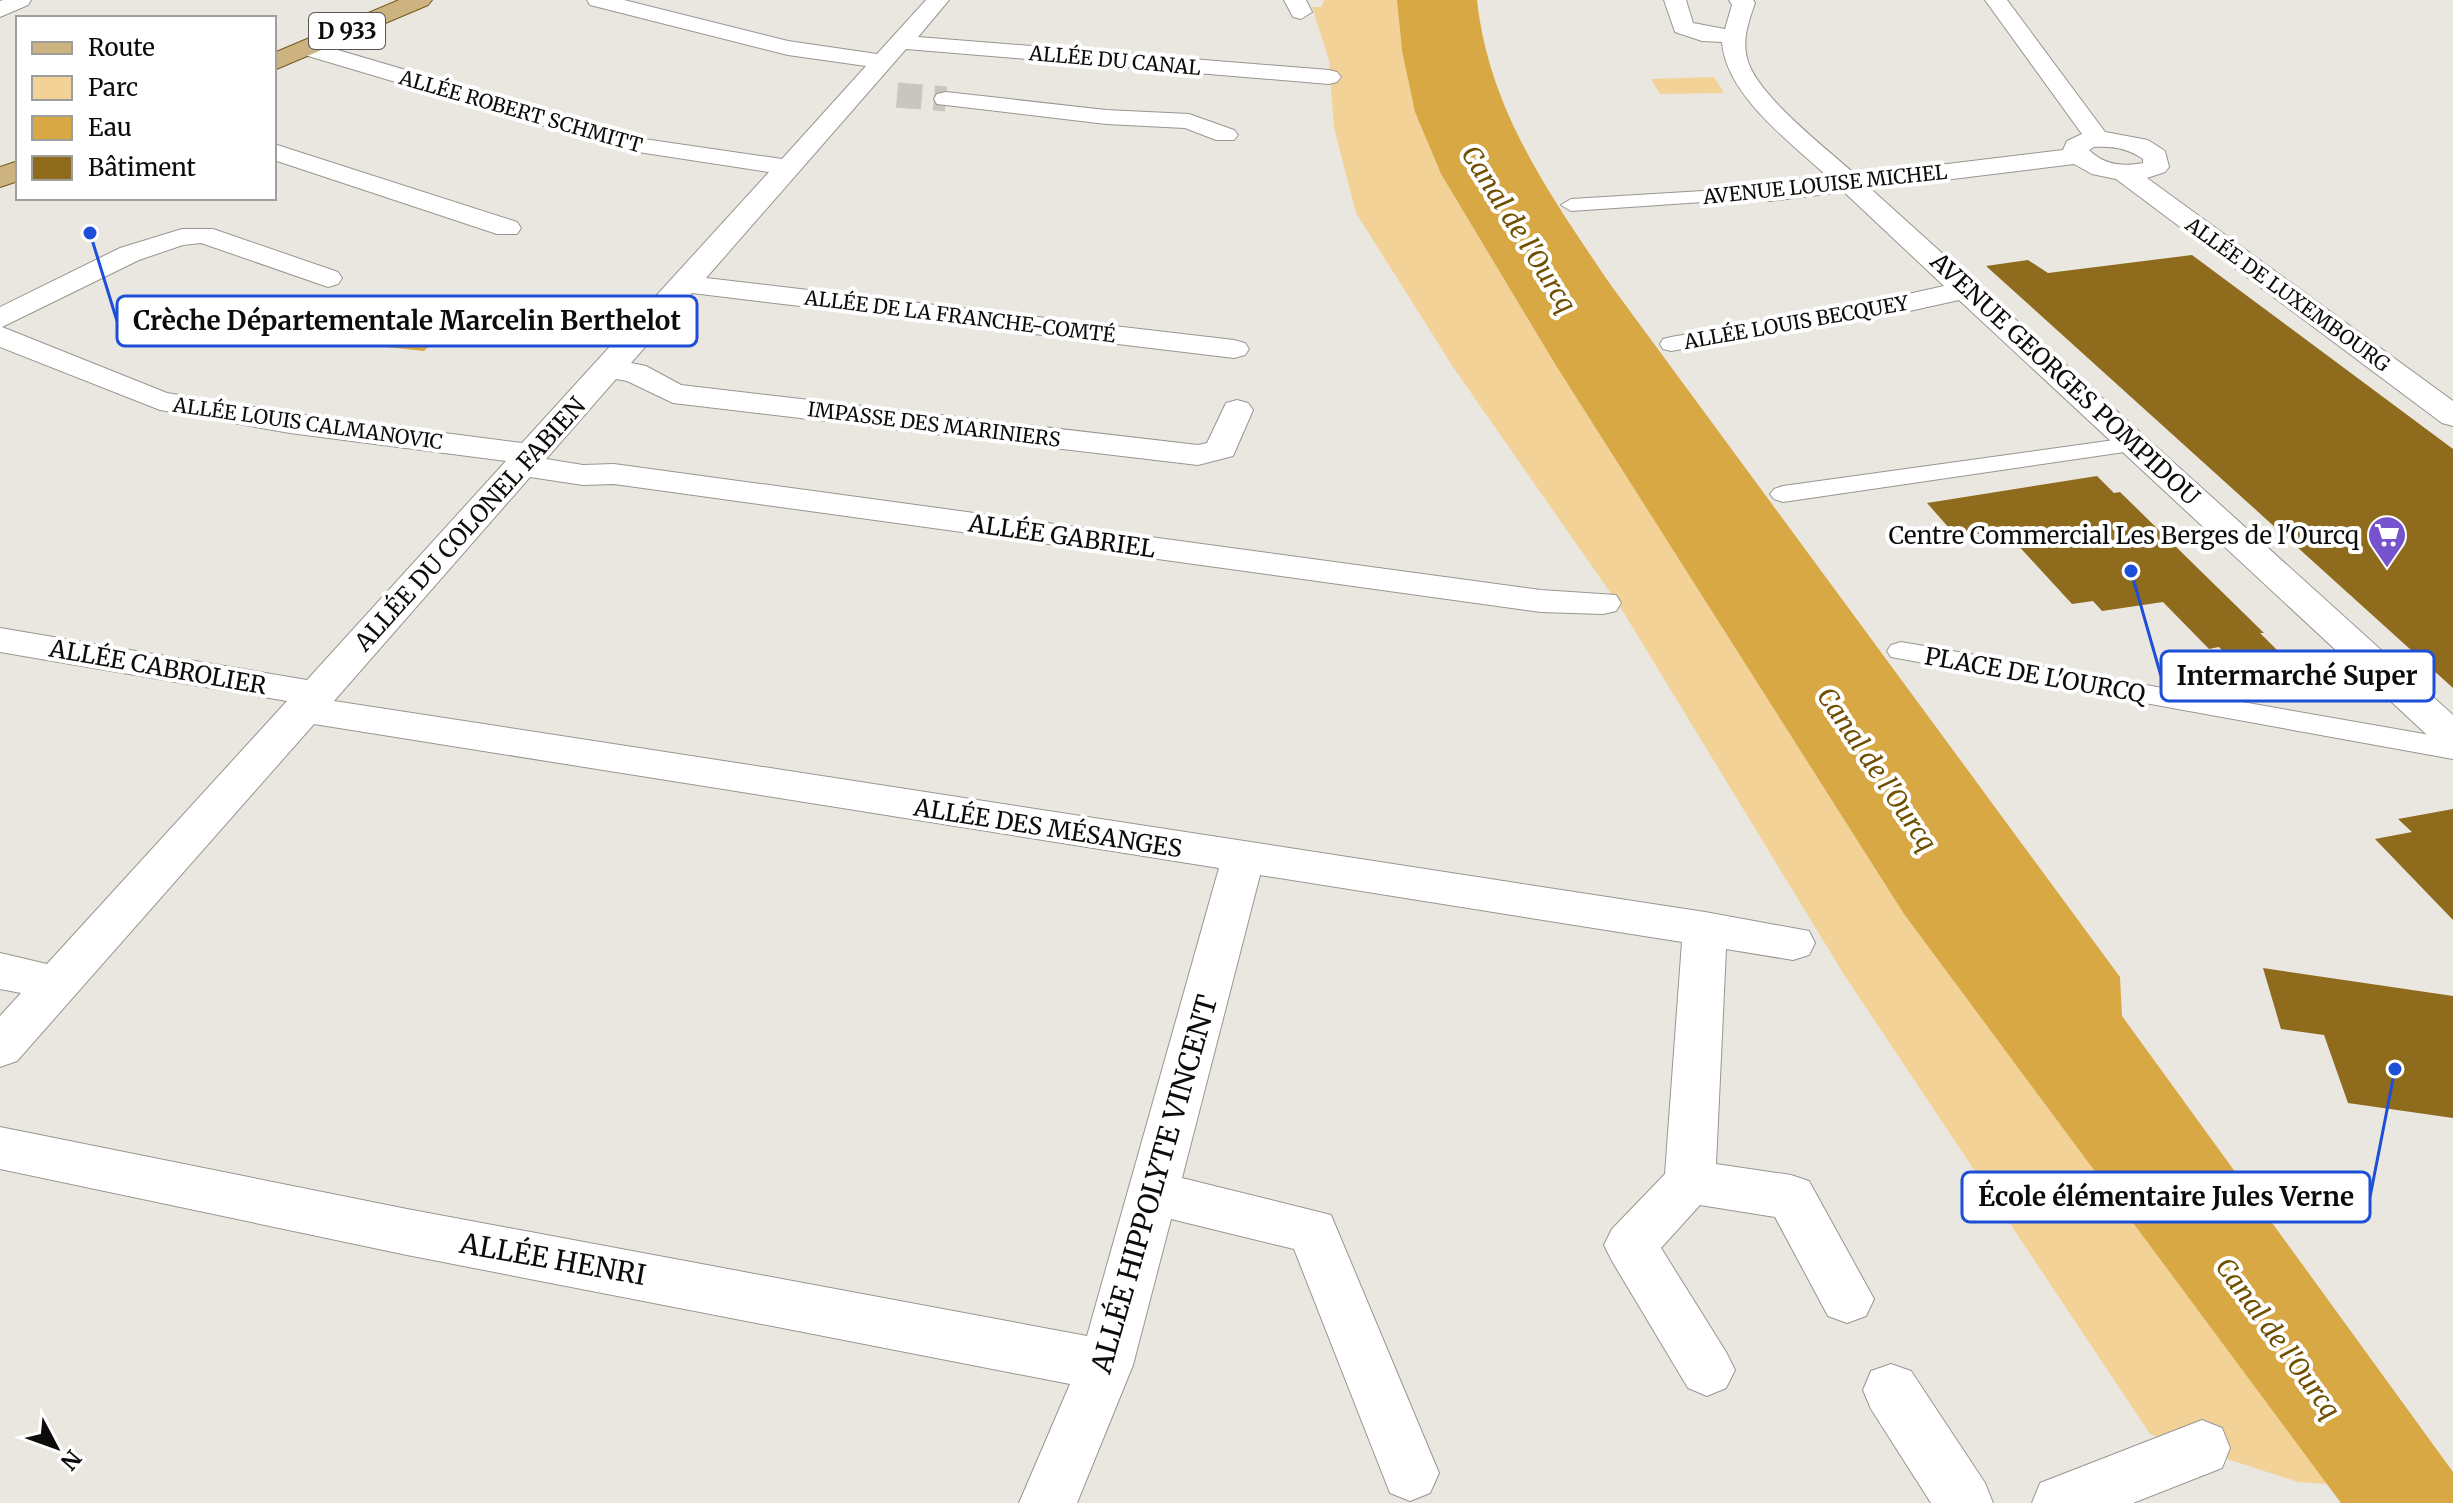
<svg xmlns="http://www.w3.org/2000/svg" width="2453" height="1503" font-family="Merriweather,serif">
	<rect width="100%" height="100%" fill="#eae7e0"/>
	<g fill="#f2d296">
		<path d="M1324 0H1397L1402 51 1415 112 1441 174 1555 364 1904 914 2328 1484 2298 1482 2150 1434 1843 973 1619 605 1453 367 1356 213 1334 128 1329 60 1312 7H1322Z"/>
		<path d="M1714 77 1724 93 1660 94 1651 79Z"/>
	</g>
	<g fill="#d8a845">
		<path d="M1397 0H1477C1489 110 1550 195 1610 284L2120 977 2122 1016 2453 1472V1503H2341L1904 914 1555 364 1441 174 1415 112 1402 51Z"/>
		<path d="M390 334 437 338 424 351 377 346Z"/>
	</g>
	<g fill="#8f6b1d">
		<path d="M2192 255 2453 449V688L1986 266 2028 260 2048 273Z"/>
		<path d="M2097 476 2114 493 2120 492 2264 633H2260L2277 650 2228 657 2219 647 2209 649 2163 602 2102 611 2093 601 2072 604 2004 530 1957 537 1927 503Z"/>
		<path d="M2453 809V920L2375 839 2412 832 2398 819Z"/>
		<path d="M2263 968 2453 996V1118L2348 1103 2324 1035 2281 1029Z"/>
	</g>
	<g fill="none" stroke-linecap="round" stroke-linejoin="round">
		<path stroke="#c9c6c0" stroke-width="25" stroke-dasharray="25 12" stroke-linecap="butt" d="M897 95 946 99"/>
		<defs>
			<g id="pedestrian">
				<path d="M1769 187 1779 193 1776 197 1571 211 1561 205 1571 199Z"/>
				<path d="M1896 298 1904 300 1907 305 1904 310 1671 351 1663 349 1660 344 1663 339 1671 337Z"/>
				<path d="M2136 437 2145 439 2148 444 2145 449 1783 502 1774 499 1770 494 1774 489 1783 486Z"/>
				<path d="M1901 642 2453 739V759L1891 657 1887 651 1891 645Z"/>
			</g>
			<g id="minor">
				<path d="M3 0H31L28 5 0 17V1Z"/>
				<path d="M587 0H624L788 41 877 54 926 0H949L918 37 1329 70 1337 72 1341 77 1337 82 1329 84 906 49 706 278 1234 340 1245 343 1249 349 1245 355 1234 358 692 293 631 363 646 366 681 385 1198 445 1207 443 1226 403 1237 400 1248 403 1253 410 1233 456 1198 465 673 403 627 381 616 379 546 459 583 465 614 464 1541 590 1616 595 1621 603 1616 611 1603 614 1541 612 614 484 583 485 530 477 334 701 1705 912 1809 931 1815 943 1809 955 1793 960 1726 949 1716 1164 1791 1175 1809 1181 1874 1299 1866 1316 1847 1323 1828 1316 1775 1217 1700 1205 1661 1248 1726 1352 1735 1370 1726 1388 1707 1396 1688 1388 1612 1261 1604 1245 1612 1229 1665 1174 1682 942 1260 875 1182 1178 1331 1215 1439 1473 1430 1493 1410 1501 1390 1493 1294 1249 1171 1219 1133 1365 1077 1503H1019L1070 1384 407 1255 0 1169V1127L407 1209 1087 1336 1219 868 314 724 17 1061 0 1067V1016L21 993 0 989V953L47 964 287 701 0 652V628L307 680 506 461 290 433 160 410 0 347V307L120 248 182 229H213L338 272 342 278 338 284 328 287 201 243 183 245 139 260 2 327 167 393 290 413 522 443 769 172 625 150 298 53 295 48 298 43H314L637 138 782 159 866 66 788 55 590 5Z"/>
				<path d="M1284 0H1306L1312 12 1301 19 1293 17Z"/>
				<path d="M1664 0H1686L1693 23 1725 29 1732 5 1729 0H1753L1755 3C1749 20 1742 39 1747 58 1755 94 1827 149 1856 175L2063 150 2067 141 2082 134 1985 0H2007L2105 132 2148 140 2165 151 2169 167 2165 172 2147 178 2453 401V426L2442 423 2116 179 2092 174 2074 164 1871 189 2453 715V750L2439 746 1959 300 1896 314 1886 311 1881 305 1886 299 1944 286 1844 192 1769 201 1760 199 1756 193 1760 187 1829 178C1792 143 1726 96 1722 42L1702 41 1675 32ZM2094 147C2113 146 2127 148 2143 159V163C2123 167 2104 165 2089 150Z"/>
				<path d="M946 92 1106 110 1189 114 1234 130 1238 135 1234 140H1216L1185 128 1106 124 937 104 934 99 937 94Z"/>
				<path d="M274 144 517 222 521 228 517 234H497L274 160Z"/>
				<path d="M1891 1364 1911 1371 1985 1483 1993 1503H1931L1871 1409 1863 1390 1871 1371Z"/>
				<path d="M2202 1420 2222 1428 2230 1448 2222 1468 2133 1503H2032L2040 1483Z"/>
			</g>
			<g id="primary">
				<path d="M399 0H432L428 5 274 70V53Z"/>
				<path d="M18 161V181L0 187V167Z"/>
			</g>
		</defs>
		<use href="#pedestrian" stroke="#999590" stroke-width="2"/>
		<use href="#minor" stroke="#999590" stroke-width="2"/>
		<use href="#primary" stroke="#73581f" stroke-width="2"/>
		<use href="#pedestrian" fill="#fff" fill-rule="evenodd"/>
		<use href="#minor" fill="#fff" fill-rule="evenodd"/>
		<use href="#primary" fill="#ccb37f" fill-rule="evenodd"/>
	</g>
	<defs>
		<symbol id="supermarket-pin" viewBox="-11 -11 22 30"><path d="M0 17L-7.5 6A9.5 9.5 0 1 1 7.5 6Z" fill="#7653cd" stroke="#fff"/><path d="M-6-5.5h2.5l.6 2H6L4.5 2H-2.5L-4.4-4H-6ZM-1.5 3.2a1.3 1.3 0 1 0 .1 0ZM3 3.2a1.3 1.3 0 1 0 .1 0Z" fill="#fff"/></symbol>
	</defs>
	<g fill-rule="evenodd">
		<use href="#supermarket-pin" x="2365" y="513" width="44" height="60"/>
	</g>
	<g text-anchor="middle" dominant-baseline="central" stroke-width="8" stroke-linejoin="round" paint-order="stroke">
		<g font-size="20" fill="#0d0c0a" stroke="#fff">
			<text transform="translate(1115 60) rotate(5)">ALLÉE DU CANAL</text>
			<text transform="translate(521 111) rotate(16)">ALLÉE ROBERT SCHMITT</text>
			<text transform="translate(1825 184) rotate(-6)">AVENUE LOUISE MICHEL</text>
			<text transform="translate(2288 294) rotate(36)">ALLÉE DE LUXEMBOURG</text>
			<text transform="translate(960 316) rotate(7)">ALLÉE DE LA FRANCHE-COMTÉ</text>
			<text transform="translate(1796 322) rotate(-10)">ALLÉE LOUIS BECQUEY</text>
			<text transform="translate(308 423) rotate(8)">ALLÉE LOUIS CALMANOVIC</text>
			<text transform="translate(934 424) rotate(7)">IMPASSE DES MARINIERS</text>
		</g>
		<rect fill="#fff" stroke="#565554" stroke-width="2" x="309" y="13" width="76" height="36" rx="6"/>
		<g font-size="22" font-weight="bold" fill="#0d0c0a">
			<text x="347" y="31">D 933</text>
		</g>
		<g font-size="24" fill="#0d0c0a" stroke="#fff">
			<text transform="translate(2065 379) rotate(43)">AVENUE GEORGES POMPIDOU</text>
			<text transform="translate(470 524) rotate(-48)">ALLÉE DU COLONEL FABIEN</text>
			<text transform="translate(1062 536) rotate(8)">ALLÉE GABRIEL</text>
			<text transform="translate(158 667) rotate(10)">ALLÉE CABROLIER</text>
			<text transform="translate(2035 675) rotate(10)">PLACE DE L'OURCQ</text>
			<text transform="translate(1048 828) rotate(9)">ALLÉE DES MÉSANGES</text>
		</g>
		<g font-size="24" fill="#0d0c0a" stroke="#fff" text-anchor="end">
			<text x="2359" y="535">Centre Commercial Les Berges de l'Ourcq</text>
		</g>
		<g font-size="26" font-style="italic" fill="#705000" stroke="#fff">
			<text transform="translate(1519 229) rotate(58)">Canal de l'Ourcq</text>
			<text transform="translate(1877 769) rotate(56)">Canal de l'Ourcq</text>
			<text transform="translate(2278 1338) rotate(54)">Canal de l'Ourcq</text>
		</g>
		<g font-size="28" fill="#0d0c0a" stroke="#fff">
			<text transform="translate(1154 1184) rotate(-74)">ALLÉE HIPPOLYTE VINCENT</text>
			<text transform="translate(553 1259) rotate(10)">ALLÉE HENRI</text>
		</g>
	</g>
	<path fill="none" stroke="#1d4ed8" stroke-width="3" d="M90 233L117 321M2131 571L2161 676M2395 1069L2370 1197"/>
	<g fill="#1d4ed8" stroke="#fff" stroke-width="3">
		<circle cx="90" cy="233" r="8"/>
		<circle cx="2131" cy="571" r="8"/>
		<circle cx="2395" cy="1069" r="8"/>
	</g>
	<g fill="#fff" stroke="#1d4ed8" stroke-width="3">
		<rect x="117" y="296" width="580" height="50" rx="8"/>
		<rect x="2161" y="651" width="273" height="50" rx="8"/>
		<rect x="1962" y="1172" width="408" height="50" rx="8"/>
	</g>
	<g font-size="26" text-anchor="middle" font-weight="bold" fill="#0d0c0a">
		<text x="407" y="330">Crèche Départementale Marcelin Berthelot</text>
		<text x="2297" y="685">Intermarché Super</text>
		<text x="2166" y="1206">École élémentaire Jules Verne</text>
	</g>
	<rect x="16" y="16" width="260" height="184" fill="#ffffff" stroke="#9e9e9d" stroke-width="2"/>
	<rect x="32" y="42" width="40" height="12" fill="#ccb37f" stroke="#9e9e9d" stroke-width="2"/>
	<text x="88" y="56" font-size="24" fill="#0d0c0a">Route</text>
	<rect x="32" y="76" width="40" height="24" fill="#f2d296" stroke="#9e9e9d" stroke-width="2"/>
	<text x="88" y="96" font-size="24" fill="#0d0c0a">Parc</text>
	<rect x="32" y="116" width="40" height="24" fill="#d8a845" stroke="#9e9e9d" stroke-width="2"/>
	<text x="88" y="136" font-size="24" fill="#0d0c0a">Eau</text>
	<rect x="32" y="156" width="40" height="24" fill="#8f6b1d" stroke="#9e9e9d" stroke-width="2"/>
	<text x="88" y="176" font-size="24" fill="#0d0c0a">Bâtiment</text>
	<g transform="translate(56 1447) rotate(131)" stroke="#ffffff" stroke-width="6" paint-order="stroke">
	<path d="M0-6L14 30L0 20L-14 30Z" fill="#0d0c0a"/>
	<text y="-12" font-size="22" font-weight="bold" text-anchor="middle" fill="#0d0c0a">N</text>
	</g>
</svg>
